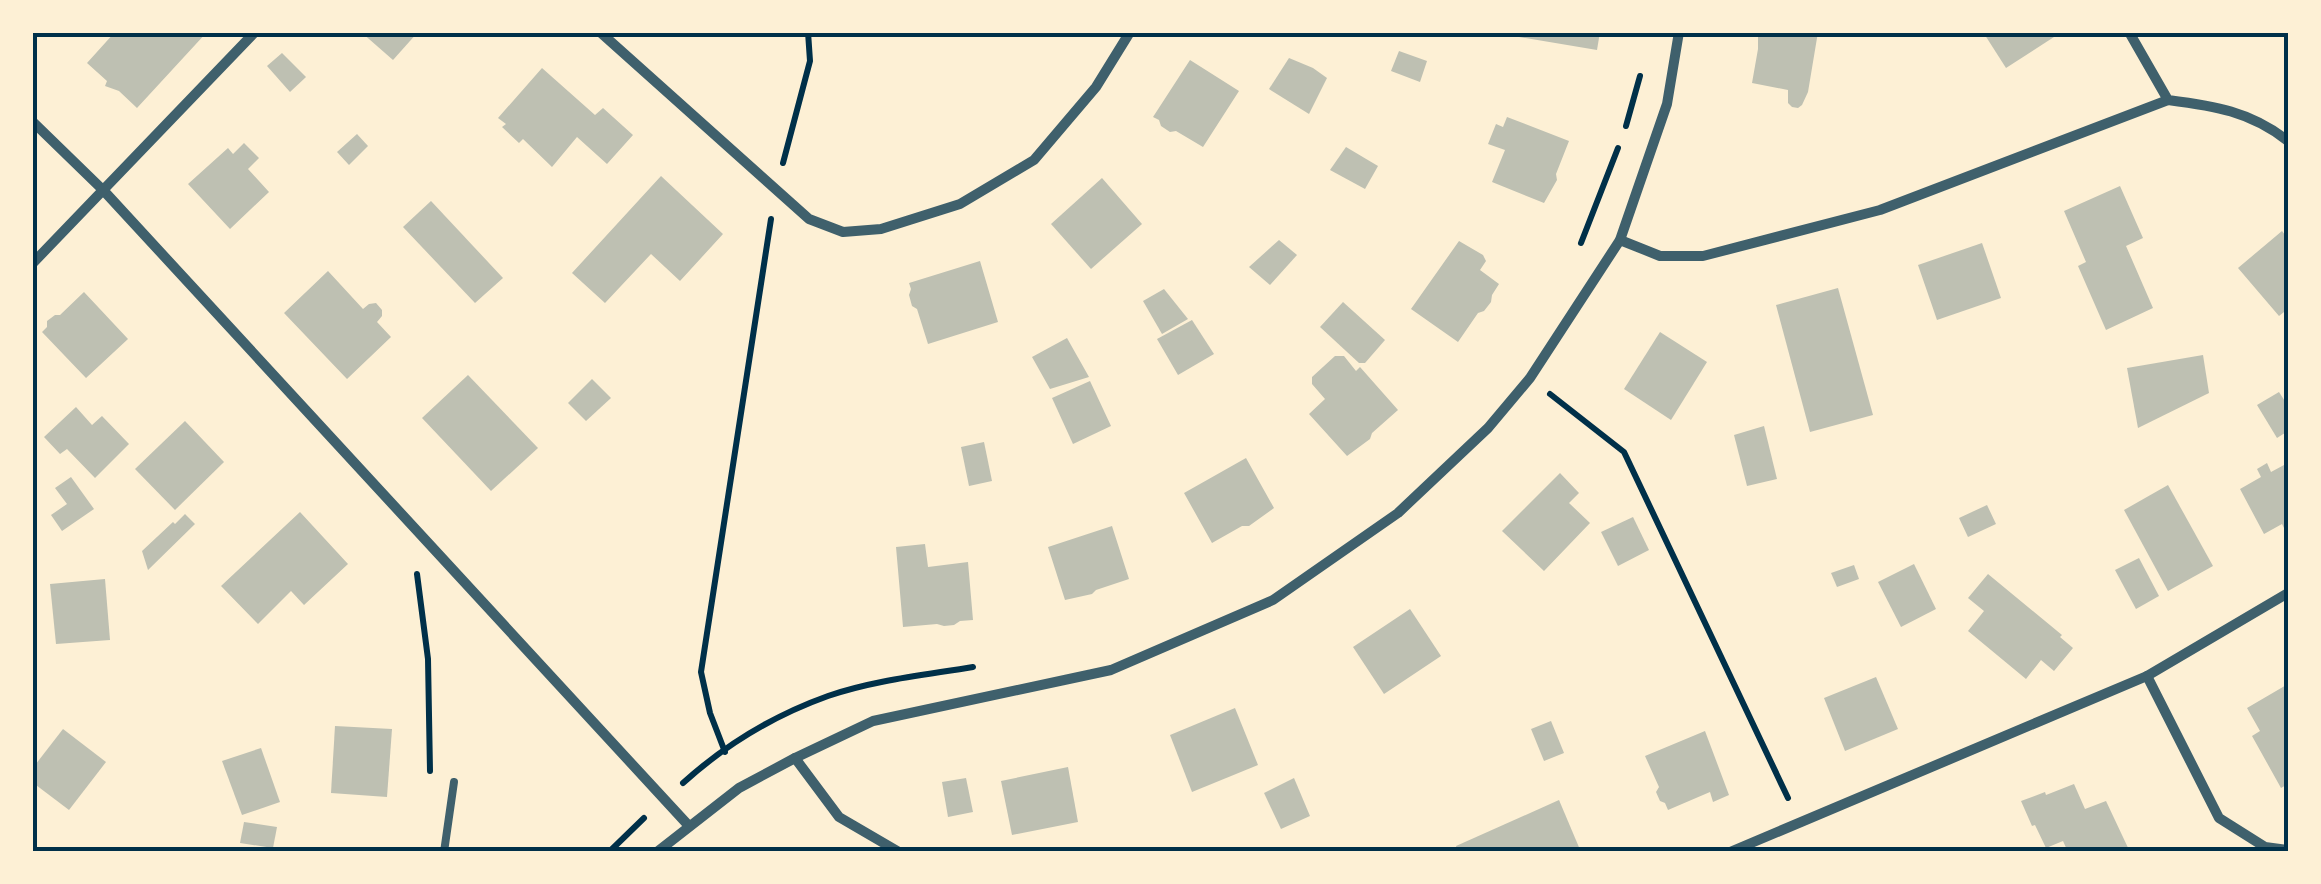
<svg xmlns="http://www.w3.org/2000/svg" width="2321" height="884" font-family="Jost,sans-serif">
	<rect width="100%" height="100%" fill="#fdf0d5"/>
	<g fill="#bec0b2">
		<path d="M115 32H207L137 108 119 91 105 86 107 81 87 63Z"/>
		<path d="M361 32H418L393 60Z"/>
		<path d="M1520 32H1600L1597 50 1519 37Z"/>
		<path d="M1758 32H1818L1808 92 1802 105 1798 108 1792 107 1788 103V90L1752 83 1758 49Z"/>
		<path d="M1983 32H2051L2054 37 2006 68Z"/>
		<path d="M1399 51 1427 61 1420 82 1391 71Z"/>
		<path d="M282 53 306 77 290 92 267 66Z"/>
		<path d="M1289 58 1313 68 1327 78 1309 114 1269 89Z"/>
		<path d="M1190 60 1239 91 1203 147 1176 131 1170 132 1161 126 1159 120 1153 117Z"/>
		<path d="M542 68 595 115 603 108 633 135 607 164 577 137 552 167 523 139 519 143 502 127 506 124 498 118Z"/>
		<path d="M1507 117 1569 141 1556 174 1557 180 1544 203 1492 182 1505 150 1488 144 1496 124 1503 127Z"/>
		<path d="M357 134 368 146 349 165 337 152Z"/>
		<path d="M244 143 259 158 248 169 269 192 230 229 188 184 228 148 233 154Z"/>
		<path d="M1346 147 1378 166 1365 189 1330 170Z"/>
		<path d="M661 176 723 234 680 281 651 254 605 303 572 273Z"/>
		<path d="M1102 178 1142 224 1091 269 1051 224Z"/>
		<path d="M2120 186 2143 238 2126 246 2153 308 2106 330 2078 266 2086 262 2064 211Z"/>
		<path d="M431 201 503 278 475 303 403 227Z"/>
		<path d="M2282 231 2288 239V317L2284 312 2279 316 2238 268Z"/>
		<path d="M1279 240 1297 255 1270 285 1249 267Z"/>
		<path d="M1459 241 1483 255 1486 261 1480 270 1499 284 1492 295 1491 302 1484 311 1478 313 1458 342 1411 309Z"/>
		<path d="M1982 243 2001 298 1937 320 1918 265Z"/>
		<path d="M980 261 998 322 928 344 917 309 912 306 909 295 911 289 909 283Z"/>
		<path d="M328 271 363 309 369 304 376 303 382 310V316L377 322 391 337 347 379 284 313Z"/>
		<path d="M1838 288 1873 415 1810 432 1776 305Z"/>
		<path d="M1164 289 1188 319 1162 334 1143 301Z"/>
		<path d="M84 292 128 339 86 378 42 332 47 327V321L55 315H60Z"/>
		<path d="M1343 302 1385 340 1365 363H1359L1320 327Z"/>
		<path d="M1192 320 1214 354 1178 375 1157 339Z"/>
		<path d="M1660 332 1707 362 1671 420 1624 389Z"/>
		<path d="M1067 338 1089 377 1050 389 1032 357Z"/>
		<path d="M2203 355 2209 393 2138 428 2127 368Z"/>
		<path d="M1335 356H1344L1356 371 1360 367 1398 410 1372 433 1370 439 1347 456 1309 414 1325 399 1312 384V377Z"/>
		<path d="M468 375 538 448 491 491 422 418Z"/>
		<path d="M592 379 611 398 586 421 568 403Z"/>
		<path d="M1090 381 1111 426 1073 444 1052 398Z"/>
		<path d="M2279 392 2288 406V431L2277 438 2257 405Z"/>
		<path d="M76 407 92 425 102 416 129 444 95 478 67 449 60 454 44 437Z"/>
		<path d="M185 421 224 462 175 510 135 469Z"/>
		<path d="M1764 426 1777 479 1747 486 1734 435Z"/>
		<path d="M984 442 992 481 969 486 961 447Z"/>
		<path d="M1246 458 1274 508 1249 526H1242L1212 543 1184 493Z"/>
		<path d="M2267 463 2271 472 2284 465 2288 473V530L2286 532 2282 524 2264 534 2240 489 2261 477 2257 469Z"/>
		<path d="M1560 473 1579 493 1569 503 1590 523 1544 571 1502 531Z"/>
		<path d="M71 477 94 509 62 531 51 515 67 504 55 488Z"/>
		<path d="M2168 485 2213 566 2168 591 2124 510Z"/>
		<path d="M1987 505 1996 524 1968 537 1959 518Z"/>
		<path d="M300 512 348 564 304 605 291 591 258 624 221 586Z"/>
		<path d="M185 514 195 524 148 570 142 551 173 522 175 524Z"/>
		<path d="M1633 517 1649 550 1618 566 1601 532Z"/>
		<path d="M1112 526 1129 579 1096 590 1092 594 1065 600 1048 547Z"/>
		<path d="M925 544 928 567 968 562 973 620 960 621 954 625 944 626 937 624 903 627 896 547Z"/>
		<path d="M2139 558 2159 596 2136 609 2115 570Z"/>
		<path d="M1914 564 1936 609 1901 627 1878 582Z"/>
		<path d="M1854 565 1859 579 1837 587 1831 573Z"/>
		<path d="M1988 574 2062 635 2060 637 2073 648 2054 671 2041 660 2026 679 1968 631 1984 611 1968 598Z"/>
		<path d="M105 579 110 640 56 644 50 584Z"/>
		<path d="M1410 609 1441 656 1384 694 1353 647Z"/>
		<path d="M1876 677 1898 729 1845 751 1824 698Z"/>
		<path d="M2288 684V784L2281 788 2252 736 2260 731 2247 708Z"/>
		<path d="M1235 708 1258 765 1192 792 1170 735Z"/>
		<path d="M1551 721 1564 753 1544 761 1531 729Z"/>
		<path d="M335 726 392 729 387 797 331 793Z"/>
		<path d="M63 729 106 762 69 810 32 782V769Z"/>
		<path d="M1705 731 1729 795 1713 802 1710 792 1668 810 1665 803 1660 801 1656 792 1659 787 1645 756Z"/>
		<path d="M261 748 280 802 242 815 222 761Z"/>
		<path d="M1068 767 1078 822 1012 835 1001 781Z"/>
		<path d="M966 778 973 812 948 817 942 782Z"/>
		<path d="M1294 778 1310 816 1281 829 1264 793Z"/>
		<path d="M2074 784 2085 809 2106 801 2130 852H2068L2063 841 2046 848 2035 825 2032 826 2021 801 2045 792 2046 795Z"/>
		<path d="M1559 800 1581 852H1458L1456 846Z"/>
		<path d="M244 822 277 827 273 848 240 843Z"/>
	</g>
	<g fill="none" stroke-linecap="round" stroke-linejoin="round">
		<g stroke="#003049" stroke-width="6">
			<path d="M1626 126 1640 76"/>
			<path d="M783 163 810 61 808 32"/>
			<path d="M1581 243 1618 148"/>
			<path d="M1550 394 1624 452 1788 798"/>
			<path d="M417 574 428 659 430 771"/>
			<path d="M725 752 710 713 701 672 771 219"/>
			<path d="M683 783C725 745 775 715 828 696 875 680 925 675 973 667"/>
			<path d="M609 852 644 818"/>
		</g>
		<path stroke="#3f606c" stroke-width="8" d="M444 852 454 782"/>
		<g stroke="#3f606c" stroke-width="10">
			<path d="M600 32 809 219 843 232 881 229 960 204 1034 160 1096 87 1130 32"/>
			<path d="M2129 32 2168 100C2214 106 2250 111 2288 141"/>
			<path d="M32 121 104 191 689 826"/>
			<path d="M1620 240 1660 256H1703L1880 210 2168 100"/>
			<path d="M32 264 255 32"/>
			<path d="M2147 676 2219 818 2265 847 2288 850"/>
			<path d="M795 758 839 817 899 852"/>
			<path d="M657 852 739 788 795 758 873 721 1111 670 1273 600 1398 513 1488 428 1530 378 1620 240 1667 104 1679 32"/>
			<path d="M1730 852 2147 676 2288 593"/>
		</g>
	</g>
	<rect width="2321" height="884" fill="none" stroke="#fdf0d5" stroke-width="70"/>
	<rect x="35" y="35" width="2251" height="814" fill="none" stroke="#003049" stroke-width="4"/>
</svg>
